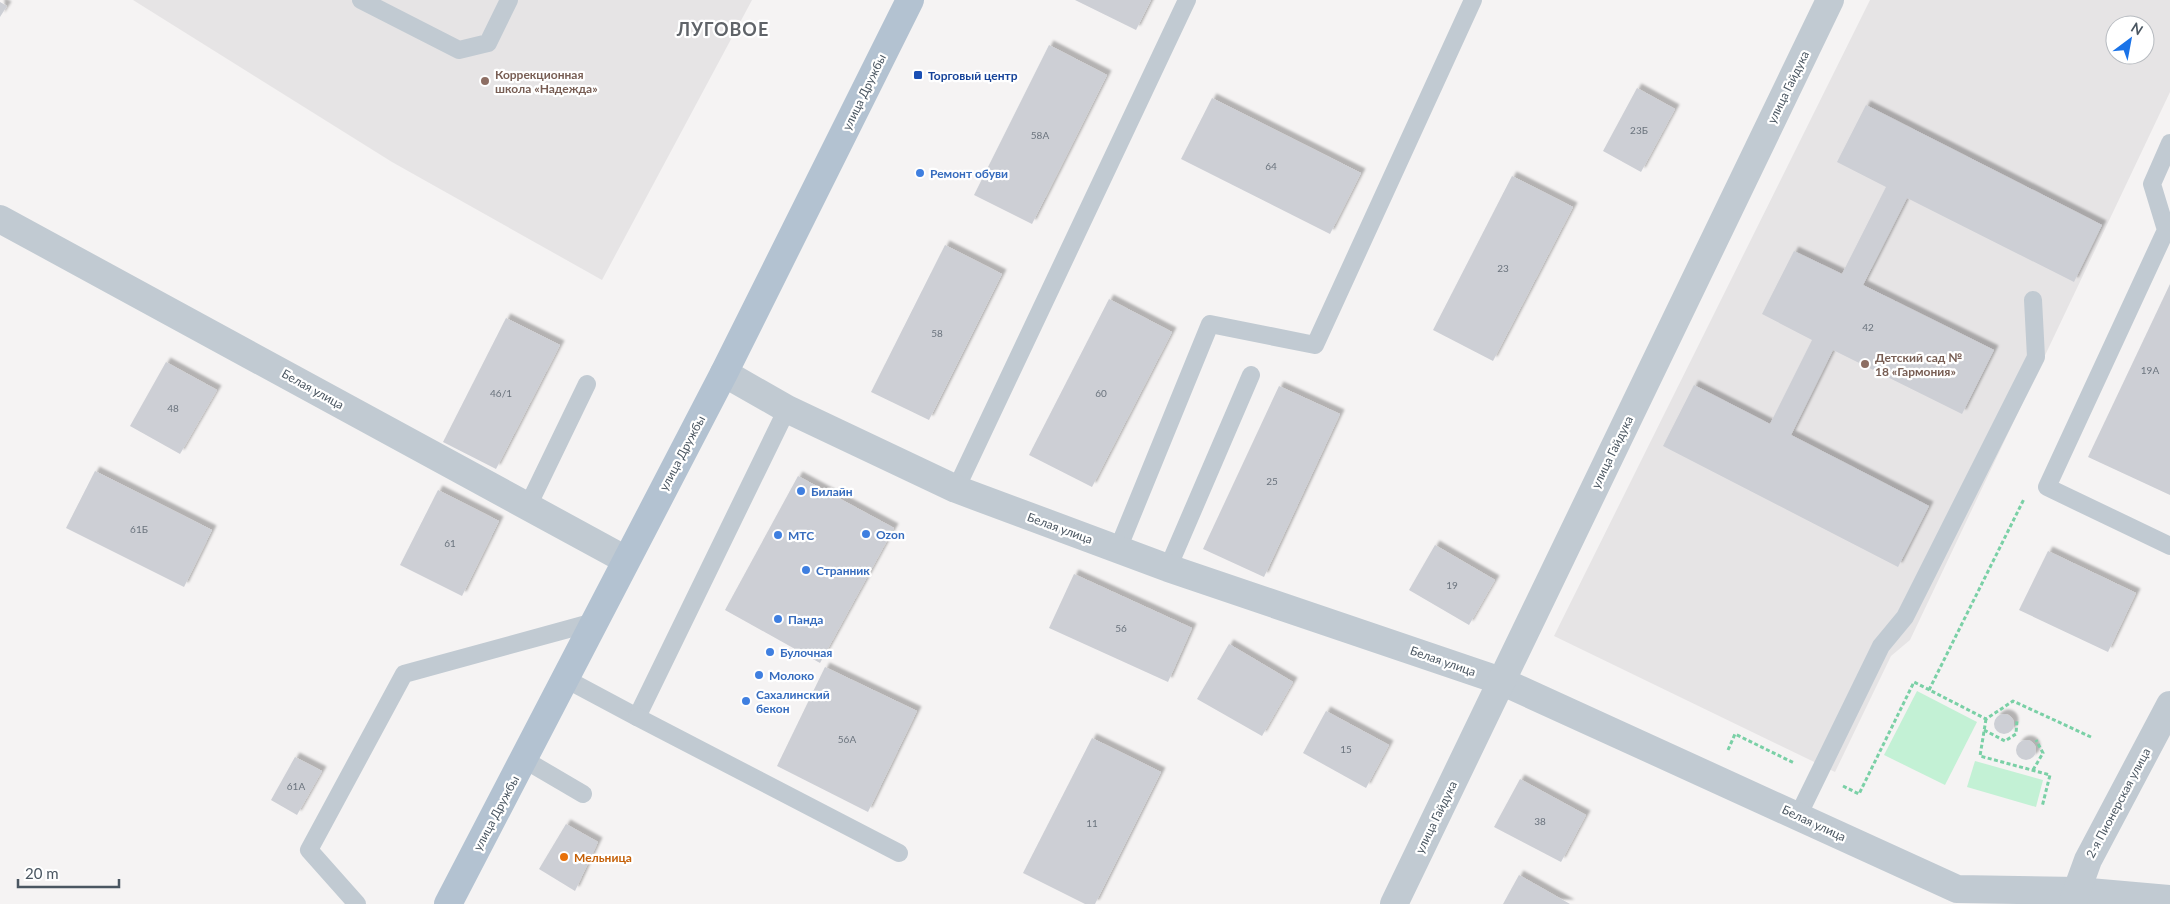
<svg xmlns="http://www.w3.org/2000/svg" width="2170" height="904" font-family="Lato,sans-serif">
	<defs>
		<filter id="shadow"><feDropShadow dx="4.5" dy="-4.5" stdDeviation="1" flood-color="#0004"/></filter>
	</defs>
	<rect width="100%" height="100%" fill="#f5f3f3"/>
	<g fill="#e6e4e5" fill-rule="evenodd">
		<path d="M133 0H752L602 280 392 162Z"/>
		<path d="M1870 0H2170V92L1910 640 1891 656 1835 772 1554 636ZM2115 25H2145V55H2115Z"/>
	</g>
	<g fill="#c3f1d5">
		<path d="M1917 691 1977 722 1945 785 1884 755Z"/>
		<path d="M1975 761 2043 780 2036 807 1967 787Z"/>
	</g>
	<g fill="#cdcfd5" filter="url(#shadow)">
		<path d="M1075 0H1151L1136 30Z"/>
		<path d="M0 2 7 6 0 17Z"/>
		<path d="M1049 45 1107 75 1032 224 974 195Z"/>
		<path d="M1637 88 1675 109 1641 172 1603 151Z"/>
		<path d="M1212 98 1361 173 1330 234 1181 159Z"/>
		<path d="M1866 105 2102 225 2074 282 1907 198 1863 285 1994 350 1962 414 1833 350 1791 435 1929 506 1898 567 1663 446 1694 385 1770 424 1812 340 1762 314 1794 251 1842 274 1886 187 1837 162Z"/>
		<path d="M1512 176 1573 207 1493 361 1433 330Z"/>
		<path d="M945 245 1002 274 929 420 871 392Z"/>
		<path d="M2170 284V495L2088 457Z"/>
		<path d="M1109 299 1172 332 1092 487 1029 455Z"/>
		<path d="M506 318 560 345 496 469 443 442Z"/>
		<path d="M166 362 217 390 180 454 130 426Z"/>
		<path d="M1279 386 1340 414 1264 577 1203 549Z"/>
		<path d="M95 471 212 530 184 587 66 528Z"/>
		<path d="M798 476 894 528 820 663 725 610Z"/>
		<path d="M438 490 499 521 462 596 400 565Z"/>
		<path d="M1435 545 1495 580 1469 625 1409 590Z"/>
		<path d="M2048 551 2136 593 2108 652 2019 610Z"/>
		<path d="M1074 574 1192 628 1168 682 1049 628Z"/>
		<path d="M1229 644 1293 682 1262 736 1197 699Z"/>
		<path d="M825 667 917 711 868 812 777 766Z"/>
		<path d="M1326 711 1389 745 1366 788 1303 753Z"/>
		<circle cx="2004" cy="724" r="10"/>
		<path d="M1092 738 1161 772 1095 904H1085L1023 873Z"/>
		<circle cx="2026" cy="750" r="10"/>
		<path d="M295 757 322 771 297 815 271 800Z"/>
		<path d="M1520 779 1586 815 1561 862 1494 827Z"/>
		<path d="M566 824 598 842 575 891 539 869Z"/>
		<path d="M1519 875 1570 904H1503Z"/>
	</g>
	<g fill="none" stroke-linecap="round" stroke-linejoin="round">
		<g stroke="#7ad0a6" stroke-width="3" stroke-dasharray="4 2.5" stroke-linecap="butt">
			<path d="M1929 690 2024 499"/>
			<path d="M1986 719 1980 756 2050 775 2042 807"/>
			<path d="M1984 730 2005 741 2016 734 2017 720"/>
			<path d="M1728 750 1735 734 1794 763"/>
			<path d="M2033 770 2043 753 2036 740"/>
			<path d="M1843 786 1859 794 1914 682 1986 719 2013 701 2091 737"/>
		</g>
		<g stroke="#c1cad2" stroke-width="18">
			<path d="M361 0 459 50 488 43 509 0"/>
			<path d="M2170 143 2152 184 2166 230 2047 487 2170 546"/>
			<path d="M956 489 1187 0"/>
			<path d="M528 506 587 384"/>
			<path d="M1118 549 1210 324 1315 345 1473 0"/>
			<path d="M1168 568 1251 375"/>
			<path d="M564 678 637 717 787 409"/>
			<path d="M637 717 899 853"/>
			<path d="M525 760 583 794"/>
			<path d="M1798 816 1881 646 1905 617 2036 357 2033 300"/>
			<path d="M357 904 309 850 404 674 594 622"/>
		</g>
		<g stroke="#c1cad2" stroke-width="28">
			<path d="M0 219 626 560"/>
			<path d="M724 373 787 409 956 489 1168 568 1501 681 1957 889 2078 891 2170 899"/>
			<path d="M1394 904 1830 0"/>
			<path d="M2072 904 2088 860 2170 705"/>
		</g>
		<path stroke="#b3c2d1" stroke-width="28" d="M448 904 724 373 910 0"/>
	</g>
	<rect fill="#1a4fb4" stroke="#fff" stroke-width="2" x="913" y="70" width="10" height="10" rx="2.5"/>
	<g fill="#8d6e63" stroke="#fff" stroke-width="2">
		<circle cx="485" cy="81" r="5"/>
		<circle cx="1865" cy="364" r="5"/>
	</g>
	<g fill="#3f7fe0" stroke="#fff" stroke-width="2">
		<circle cx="920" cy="173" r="5"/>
		<circle cx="801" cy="491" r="5"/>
		<circle cx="866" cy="534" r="5"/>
		<circle cx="778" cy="535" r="5"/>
		<circle cx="806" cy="570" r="5"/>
		<circle cx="778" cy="619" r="5"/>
		<circle cx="770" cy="652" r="5"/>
		<circle cx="759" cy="675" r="5"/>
		<circle cx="746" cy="701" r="5"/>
	</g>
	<circle fill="#e8710a" stroke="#fff" stroke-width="2" cx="564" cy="857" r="5"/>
	<g text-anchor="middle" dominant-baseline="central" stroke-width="4.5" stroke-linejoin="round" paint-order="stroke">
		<g font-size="10" fill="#6b747e">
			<text x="1639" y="130">23Б</text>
			<text x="1040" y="135">58А</text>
			<text x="1271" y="166">64</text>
			<text x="1503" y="268">23</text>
			<text x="1868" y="327">42</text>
			<text x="937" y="333">58</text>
			<text x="2150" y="370">19А</text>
			<text x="501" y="393">46/1</text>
			<text x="1101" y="393">60</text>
			<text x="173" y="408">48</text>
			<text x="1272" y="481">25</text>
			<text x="139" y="529">61Б</text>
			<text x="450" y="543">61</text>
			<text x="1452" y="585">19</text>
			<text x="1121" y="628">56</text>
			<text x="847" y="739">56А</text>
			<text x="1346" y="749">15</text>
			<text x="296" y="786">61А</text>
			<text x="1540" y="821">38</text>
			<text x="1092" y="823">11</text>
		</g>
		<g font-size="12" font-weight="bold" fill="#785e54" stroke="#fff" text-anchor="start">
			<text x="495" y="74">Коррекционная<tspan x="495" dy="14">школа «Надежда»</tspan></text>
			<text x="1875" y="357">Детский сад №<tspan x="1875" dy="14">18 «Гармония»</tspan></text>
		</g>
		<g font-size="12" font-weight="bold" fill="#164399" stroke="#fff" text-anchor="start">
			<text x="928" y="75">Торговый центр</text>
		</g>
		<g font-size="12" fill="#4a5661" stroke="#fff">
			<text transform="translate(1788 87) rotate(-64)">улица Гайдука</text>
			<text transform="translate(864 92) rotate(-64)">улица Дружбы</text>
			<text transform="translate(313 389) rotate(29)">Белая улица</text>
			<text transform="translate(1612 452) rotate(-64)">улица Гайдука</text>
			<text transform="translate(682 453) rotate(-62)">улица Дружбы</text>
			<text transform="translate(1060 528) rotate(20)">Белая улица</text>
			<text transform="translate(1443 661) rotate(19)">Белая улица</text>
			<text transform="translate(2118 803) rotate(-62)">2-я Пионерская улица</text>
			<text transform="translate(496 813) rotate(-62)">улица Дружбы</text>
			<text transform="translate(1436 817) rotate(-64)">улица Гайдука</text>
			<text transform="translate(1814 823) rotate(25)">Белая улица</text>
		</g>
		<g font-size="12" font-weight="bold" fill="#366cbe" stroke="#fff" text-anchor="start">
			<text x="930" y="173">Ремонт обуви</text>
			<text x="811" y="491">Билайн</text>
			<text x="876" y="534">Ozon</text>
			<text x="788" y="535">МТС</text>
			<text x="816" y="570">Странник</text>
			<text x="788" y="619">Панда</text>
			<text x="780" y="652">Булочная</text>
			<text x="769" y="675">Молоко</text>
			<text x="756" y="694">Сахалинский<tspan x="756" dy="14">бекон</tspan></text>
		</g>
		<g font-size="12" font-weight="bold" fill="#c56008" stroke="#fff" text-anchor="start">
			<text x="574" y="857">Мельница</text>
		</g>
		<g font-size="18" font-weight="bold" letter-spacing="1" fill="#5f6368" stroke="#fff">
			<text x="723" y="29">ЛУГОВОЕ</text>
		</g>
	</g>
	<g transform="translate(2130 40) rotate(32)"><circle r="24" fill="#ffffff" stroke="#b7bbc0"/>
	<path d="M0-4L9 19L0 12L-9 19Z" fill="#1a73e8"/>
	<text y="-8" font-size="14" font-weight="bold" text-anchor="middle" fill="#4a5661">N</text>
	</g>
	<path d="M18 879v8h101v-8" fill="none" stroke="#4a5661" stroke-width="2.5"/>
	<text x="25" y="879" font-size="15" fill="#4a5661" stroke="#ffffff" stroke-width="4" paint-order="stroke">20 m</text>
</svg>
